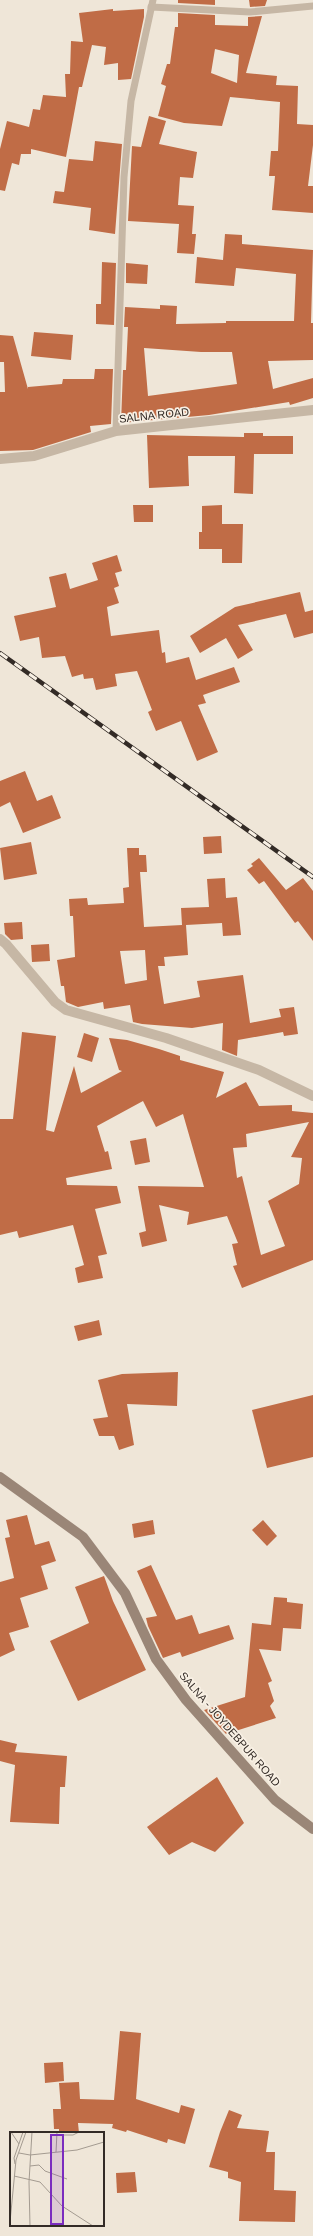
<svg xmlns="http://www.w3.org/2000/svg" width="313" height="2236" font-family="Helvetica,sans-serif">
	<rect width="100%" height="100%" fill="#efe6d8"/>
	<g fill="#c06c46" fill-rule="evenodd">
		<path d="M178 0H215V5L178 3Z"/>
		<path d="M249 0H267L265 6 250 7Z"/>
		<path d="M113 9V11L144 9V17L131 79 118 80V63L104 65 106 47 92 45 82 87H79L66 157 31 149V154H21L19 165 12 163 5 191 0 190V149L7 121 29 127 33 109 40 110 43 95 66 97 65 74H70L71 41 83 42 79 13Z"/>
		<path d="M178 13 215 15V25L248 26V17L262 16 246 73 277 76 276 85 298 86 297 124 313 125V145L308 186H313V213L272 210 275 176H269L271 151H278L280 102 230 97 222 126 184 123 158 116 166 86 161 84 167 64H170L175 27H178ZM215 49 239 55 237 83 211 73Z"/>
		<path d="M149 116 166 121 159 144 197 152 193 178 180 177 178 205 194 206 192 234H196L194 254 177 253 179 224 128 221 132 146 141 147Z"/>
		<path d="M95 141 122 144 115 234 89 230 91 208 53 203 55 191 64 192 69 159 93 161Z"/>
		<path d="M225 234 242 235V244L313 250 311 323H313V360L268 361 273 389 313 378V398L290 405 289 402 209 415 121 423 123 370H126L128 327H124L125 307 160 309V305L177 306 176 324 226 323V321H294L296 274 236 268 234 286 195 283 197 257 223 260ZM144 348 201 352H232L237 384 148 396Z"/>
		<path d="M102 262 116 263 114 325 96 324V304H101Z"/>
		<path d="M126 263 148 265 147 284 126 283Z"/>
		<path d="M34 332 73 335 71 360 31 356Z"/>
		<path d="M0 335 13 336 28 389V387L62 384 63 379H94L95 369H113L111 424 90 426 91 432 33 450 0 451V392H5L4 362H0Z"/>
		<path d="M244 433H263V436H293V454H254L253 494 234 493 235 456H188L189 486 149 488 147 435 244 437Z"/>
		<path d="M133 505H153V522H134Z"/>
		<path d="M222 505V524H243L242 563H222V549H199V532H202V506Z"/>
		<path d="M117 555 122 571 115 573 119 586 114 588 119 603 107 607 111 636 159 630 162 653 165 652 166 663 189 657 196 680 234 667 240 682 203 695 206 703 198 705 218 752 197 761 181 721 156 731 148 712 152 710 137 671 115 674 117 686 96 690 93 678 84 679 83 674 72 677 65 656 42 658 39 637 20 641 14 616 56 607 49 577 66 573 70 589 98 580 92 563Z"/>
		<path d="M300 592 305 612 313 610V633L294 638 286 614 238 625 253 650 238 659 226 638 200 653 190 636 235 607Z"/>
		<path d="M25 771 37 801 52 795 61 818 23 833 10 802 0 807V781Z"/>
		<path d="M221 836 222 853 204 854 203 837Z"/>
		<path d="M31 842 37 874 4 880 0 848Z"/>
		<path d="M127 848H139V855H146L147 872H140L144 927 182 925 181 908 209 907 207 879 225 878 226 898 237 897 241 935 223 936 222 923 186 925 188 955 164 957 165 966H158L164 1004 200 997 197 981 243 975 250 1023 281 1017 279 1009 294 1007 298 1034 284 1036 283 1032 238 1040 237 1056 222 1050 223 1023 192 1028 142 1024 133 1022 130 1005 104 1009 103 1002 78 1007 66 1002 64 986H61L57 960 75 957 73 916H70L69 899 87 898 88 905 124 903 123 888 129 887ZM145 950 147 980 125 984 120 951Z"/>
		<path d="M259 858 286 890 303 878 313 891V941L298 921 295 923 264 881 259 884 247 870 253 866 251 864Z"/>
		<path d="M22 922 23 939 11 940 5 934 4 923Z"/>
		<path d="M49 944 50 961 32 962 31 945Z"/>
		<path d="M22 1032 56 1036 46 1130 54 1132 74 1066 81 1093 122 1071 119 1070 109 1038 127 1040 159 1049 180 1056V1060L224 1072 216 1098 246 1082 259 1106 292 1105V1111L313 1113V1260L242 1288 233 1266 237 1265 232 1244 238 1243 227 1216 187 1225 189 1212 159 1205 167 1241 142 1247 139 1233 146 1231 138 1186 204 1187 183 1114 156 1127 143 1101 97 1126 105 1152 108 1151 112 1169 66 1178 67 1185 117 1186 121 1203 95 1209 107 1254 98 1256 103 1278 78 1283 75 1268 84 1265 73 1225 19 1238 17 1231 0 1235V1119H13ZM309 1122 291 1157 302 1158 299 1184 268 1201 285 1246 261 1255 242 1176 237 1178 233 1148 247 1147 246 1134Z"/>
		<path d="M84 1033 99 1038 92 1062 77 1057Z"/>
		<path d="M146 1138 150 1162 135 1165 130 1141Z"/>
		<path d="M99 1320 102 1335 78 1341 74 1326Z"/>
		<path d="M178 1372 177 1406 127 1404 134 1445 119 1450 114 1436H99L93 1419 108 1417 98 1380 122 1374Z"/>
		<path d="M313 1395V1457L267 1468 252 1410Z"/>
		<path d="M27 1515 35 1545 49 1541 56 1561 41 1566 48 1589 20 1598 29 1627 9 1633 15 1650 0 1657V1582L14 1578 5 1538 10 1537 6 1520Z"/>
		<path d="M153 1520 155 1534 134 1538 132 1524Z"/>
		<path d="M263 1520 277 1536 267 1546 252 1530Z"/>
		<path d="M151 1565 176 1620 192 1615 199 1634 229 1625 234 1639 182 1657 180 1652 163 1658 148 1626 146 1618 157 1616 137 1571Z"/>
		<path d="M104 1576 113 1601 146 1670 78 1701 50 1641 89 1623 75 1587Z"/>
		<path d="M274 1597 287 1598V1602L303 1604 301 1629 283 1628 281 1651 259 1649 272 1681 268 1683 274 1701 270 1706 276 1718 226 1734 204 1710 245 1697 252 1623 271 1625Z"/>
		<path d="M0 1740 17 1744 15 1752 67 1756 65 1787H60L59 1824 10 1822 15 1765 0 1761Z"/>
		<path d="M217 1777 244 1823 215 1852 192 1842 169 1855 147 1827Z"/>
		<path d="M120 2031 141 2033 136 2099 179 2113 181 2105 195 2109 185 2144 168 2139 167 2143 127 2130 126 2132 112 2128 113 2124 78 2123 79 2133H59V2129H54L53 2109H61L59 2083 79 2082 80 2099 114 2100Z"/>
		<path d="M63 2062 64 2081 45 2083 44 2063Z"/>
		<path d="M229 2110 242 2115 237 2128 269 2131 266 2152H275L274 2190 296 2191 295 2222 239 2221 241 2182 228 2178V2172L209 2167 220 2132Z"/>
		<path d="M135 2172 137 2192 117 2193 116 2173Z"/>
	</g>
	<g fill="none" stroke-linecap="round" stroke-linejoin="round">
		<g stroke="#c6b7a5" stroke-width="7">
			<path d="M151 7 250 12 313 6"/>
			<path d="M116 431 124 177 131 101 153 0"/>
		</g>
		<g stroke="#c6b7a5" stroke-width="10">
			<path d="M0 459 34 456 116 431 313 410"/>
			<path d="M0 939 6 944 55 1002 66 1010 166 1038 259 1070 313 1096"/>
		</g>
		<path stroke="#9a8677" stroke-width="10" d="M0 1477 83 1537 125 1593 156 1659 186 1700 275 1800 313 1829"/>
		<defs>
			<path id="rail" d="M0 653 313 877"/>
		</defs>
		<use href="#rail" stroke="#332b26" stroke-width="4.5"/>
		<use href="#rail" stroke="#f8f0e4" stroke-width="3" stroke-dasharray="9" stroke-linecap="butt"/>
	</g>
	<g text-anchor="middle" dominant-baseline="central" stroke-width="3.5" stroke-linejoin="round" paint-order="stroke">
		<g font-size="11" fill="#332b26" stroke="#f8f0e4">
			<text transform="translate(154 415) rotate(-6)">SALNA ROAD</text>
			<text transform="translate(230 1729) rotate(49)">SALNA - JOYDEBPUR ROAD</text>
		</g>
	</g>
	<g transform="translate(10 2132)">
		<rect width="94" height="94" fill="#efe6d8"/>
		<path fill="none" stroke="#a49b91" stroke-width="1" d="M1 0 9 12M47 3H63L69 0M46 20 47 0M9 21 20 23 67 18 94 10M5 32 4 26 13 0M20 34 29 33 35 39 57 47M4 44 30 50 52 74 83 94M0 90 6 28 16 0M20 94 19 50 22 0"/>
		<path fill="#7b2cbf" fill-opacity="0.15" stroke="#7b2cbf" stroke-width="2" d="M41 3H53V92H41Z"/>
		<rect width="94" height="94" fill="none" stroke="#332b26" stroke-width="2"/>
	</g>
</svg>
